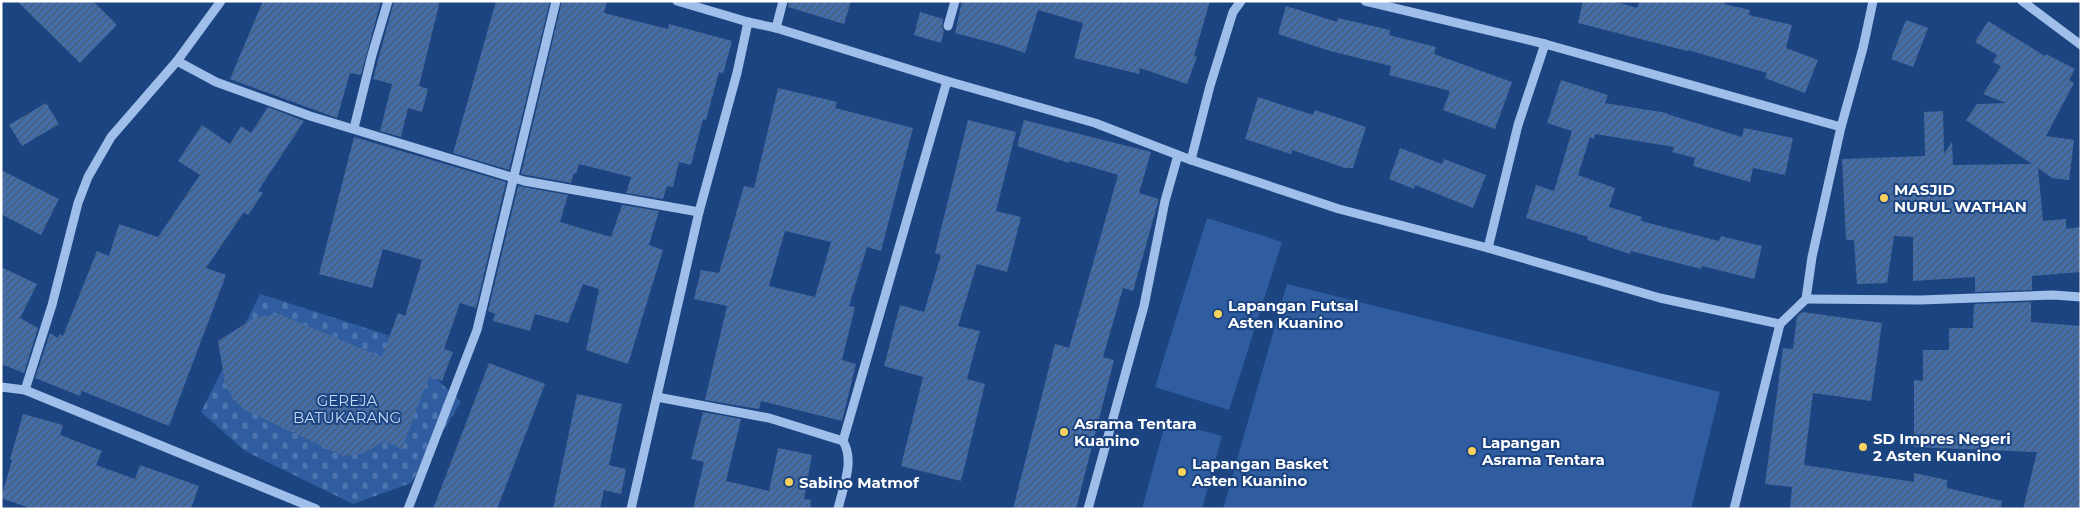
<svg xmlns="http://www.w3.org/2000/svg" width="2082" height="510" font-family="Montserrat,sans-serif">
	<defs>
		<pattern id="cemetery-stones" width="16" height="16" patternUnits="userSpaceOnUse" patternTransform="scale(1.25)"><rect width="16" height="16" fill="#2f5d9f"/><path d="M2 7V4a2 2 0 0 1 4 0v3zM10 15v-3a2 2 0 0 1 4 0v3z" fill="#4e75ad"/></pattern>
		<pattern id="building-hatch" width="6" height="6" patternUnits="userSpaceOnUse" patternTransform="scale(1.25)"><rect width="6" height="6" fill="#446eaa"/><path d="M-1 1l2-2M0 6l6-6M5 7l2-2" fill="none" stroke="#495a72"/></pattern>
	</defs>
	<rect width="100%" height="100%" fill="#1c4480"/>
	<path fill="url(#cemetery-stones)" d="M260 294 391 336 461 402 411 483 353 504 245 451 201 412Z"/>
	<g fill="#2f5d9f">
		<path d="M1207 218 1282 242 1229 410 1155 387Z"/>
		<path d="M1287 284 1720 392 1691 509H1223Z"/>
		<path d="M1166 421 1222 436 1202 509H1142Z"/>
	</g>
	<g fill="url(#building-hatch)" fill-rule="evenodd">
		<path d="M17 1H93L117 25 80 63Z"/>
		<path d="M263 1H381L361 75 350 73 337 118 230 79Z"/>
		<path d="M394 1H440L419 86 428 89 422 112 408 108 401 137 380 131 392 84 373 79Z"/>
		<path d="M496 1H550L509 170 453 153Z"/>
		<path d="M562 1H607L604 13 668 29 669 24 732 41 723 74 719 72 706 120 703 119 691 165 679 162 673 187 667 186 663 199 626 193 631 177 579 164 576 174 574 173 571 183 521 174Z"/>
		<path d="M789 1H851L844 24 788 7Z"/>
		<path d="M962 1H1210L1194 56 1197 57 1187 84 1140 68 1139 74 1074 58 1083 23 1038 10 1025 53 1004 46 955 33Z"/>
		<path d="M1583 1H1614L1637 8 1639 1H1725L1724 4 1750 10 1749 15 1792 25 1786 48 1818 60 1805 93 1765 78 1767 73 1688 50 1687 51 1578 23Z"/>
		<path d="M1286 6 1337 22 1338 18 1390 30 1389 35 1436 47 1434 54 1512 82 1495 129 1443 110 1450 91 1389 75 1391 66 1330 51 1278 34Z"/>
		<path d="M920 12 943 19 942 27 944 31 941 43 914 35Z"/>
		<path d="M1906 20 1928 28 1913 67 1891 59Z"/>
		<path d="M1988 21 2045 56 2046 54 2075 69 2069 80 2074 83 2046 136 2074 140 2069 180 2052 178 2038 168 2043 221 2066 219V229L2081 227V272L2032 276V290L1975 292V277L1913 281V237L1894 236 1887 283 1857 284 1854 240H1846L1842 159 1925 156 1924 112 1943 111 1944 154 1952 142 1953 165 2032 164 1966 120 1977 104 2006 103 1983 94 2001 66 1993 62 1997 55 1975 42Z"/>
		<path d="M1561 80 1608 95 1605 103 1667 113V114L1742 137 1744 128 1793 138 1785 175 1753 168 1750 182 1693 166 1695 158 1672 152 1674 147 1595 134 1594 139 1590 137 1578 175 1615 188 1609 207 1642 217 1641 221 1719 241 1721 236 1762 246 1754 279 1702 266 1701 269 1631 251 1630 254 1587 240 1588 237 1526 218 1536 185 1554 191 1572 131 1547 123Z"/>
		<path d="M778 88 837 102 835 108 913 128 881 251 867 247 849 306 855 307 842 360 856 364 842 421 761 401 759 409 705 400 727 306 694 299 701 270 719 273 744 186 754 188ZM785 231 831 242 815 297 769 286Z"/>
		<path d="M1258 97 1313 115 1315 110 1366 127 1353 168H1345L1292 150 1291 154 1245 139Z"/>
		<path d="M46 103 59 124 22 146 9 125Z"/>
		<path d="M268 107 304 121 258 191 263 193 248 215 244 212 206 268 226 275 169 426 82 391 80 396 35 378 50 333 58 338 59 334 63 336 97 251 109 256 119 224 158 237 200 175 178 161 202 125 230 144 241 126 251 133Z"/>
		<path d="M968 120 1016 132 996 211 1021 217 1007 272 977 264 958 326 980 331 967 379 985 384 961 481 901 466 923 377 884 366 900 305 924 312 941 255 935 253Z"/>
		<path d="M1024 120 1151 152 1139 193 1159 199 1133 291 1123 288 1103 357 1114 360 1076 509H1013L1055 344 1069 348 1118 175 1070 161 1069 163 1017 146Z"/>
		<path d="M354 137 506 182 476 308 460 303 444 349 453 352 442 381 429 376 402 449 384 441 365 453 343 456 245 410 234 400 225 384 218 341 256 317 279 314 382 357 398 313 405 316 422 260 383 249 372 288 319 274Z"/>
		<path d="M1400 148 1442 164 1444 159 1486 175 1473 208 1415 185 1414 189 1389 179Z"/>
		<path d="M1 170 59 199 41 235 1 214Z"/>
		<path d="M518 186 568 195 560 222 611 237 622 205 659 211 649 245 663 250 628 364 586 350 599 289 583 284 568 323 535 314 530 331 493 321 495 314 488 311Z"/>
		<path d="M1 267 37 284 20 318 38 328 24 373 1 364Z"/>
		<path d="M2031 302V322L2081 326V509H2023L2037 452 1914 447V380L1923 381V350H1949V328H1973L1974 304Z"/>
		<path d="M1802 312 1882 323 1871 401 1813 393 1804 465 1914 482V473L1947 480V488L2002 501 2001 509H1790L1792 487 1765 484 1783 348 1793 349 1797 316Z"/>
		<path d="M489 363 545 384 497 509H433Z"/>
		<path d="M577 394 622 404 609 465 626 469 621 494 604 490 600 509H553Z"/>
		<path d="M703 412 741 419 726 481 769 491 778 448 812 455 804 499 811 500 810 509H693L704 462 691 459Z"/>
		<path d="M23 414 63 425 60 435 102 451 96 465 135 479 140 465 199 486 191 509H33L1 498 12 460 10 459Z"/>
	</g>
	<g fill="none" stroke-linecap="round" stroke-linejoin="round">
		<g stroke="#9fbee9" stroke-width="9">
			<path d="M677 1 748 22 776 28 947 81 1095 123 1191 160 1339 209 1488 248 1660 298 1780 324 1734 509"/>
			<path d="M1365 1 1545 44"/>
			<path d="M2022 1 2081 45"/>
			<path d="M948 26 955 1"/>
			<path d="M776 28 783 1"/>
			<path d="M177 61 216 82 310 116 524 181 699 212 631 509"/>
			<path d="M354 128 372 55 388 1"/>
			<path d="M1191 160 1210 86 1233 12 1241 1"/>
			<path d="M699 212 737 73 748 22"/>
			<path d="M1488 248 1518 125 1545 44 1841 127"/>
			<path d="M1806 299 1921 300 2053 295 2081 297"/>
			<path d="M1780 324 1806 299 1812 257 1841 127 1863 48 1873 1"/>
			<path d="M1 387 25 390 316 509"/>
			<path d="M25 390 52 305 78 203 88 177 111 137 177 61 221 1"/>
			<path d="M657 397 769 418 843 441C855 461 843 487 838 509"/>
			<path d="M843 441 947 81"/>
			<path d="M408 509 477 330 556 1"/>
			<path d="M1088 509 1144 306 1165 201 1178 155"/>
		</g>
	</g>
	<g fill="#fad25c" stroke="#1c4480" stroke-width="2">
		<circle cx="1884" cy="198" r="5"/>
		<circle cx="1218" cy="314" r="5"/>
		<circle cx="1064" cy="432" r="5"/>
		<circle cx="1863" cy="447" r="5"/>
		<circle cx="1472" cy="451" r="5"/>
		<circle cx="1182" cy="472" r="5"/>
		<circle cx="789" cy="482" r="5"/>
	</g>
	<g text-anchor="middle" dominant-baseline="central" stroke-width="4" stroke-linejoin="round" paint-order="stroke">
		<g font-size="15" font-weight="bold" fill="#fff" stroke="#1c4480" text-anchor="start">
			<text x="1894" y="189">MASJID<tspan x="1894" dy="17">NURUL WATHAN</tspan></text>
			<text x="1228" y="305">Lapangan Futsal<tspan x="1228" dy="17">Asten Kuanino</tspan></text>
			<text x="1074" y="423">Asrama Tentara<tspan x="1074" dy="17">Kuanino</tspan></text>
			<text x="1873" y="438">SD Impres Negeri<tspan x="1873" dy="17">2 Asten Kuanino</tspan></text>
			<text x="1482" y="442">Lapangan<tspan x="1482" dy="17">Asrama Tentara</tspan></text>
			<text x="1192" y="463">Lapangan Basket<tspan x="1192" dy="17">Asten Kuanino</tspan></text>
			<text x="799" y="482">Sabino Matmof</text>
		</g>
		<g font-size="15" fill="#c4d9f7" stroke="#1c4480">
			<text x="347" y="400">GEREJA<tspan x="347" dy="17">BATUKARANG</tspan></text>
		</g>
	</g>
	<rect width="2082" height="510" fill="none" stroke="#ffffff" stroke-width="5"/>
</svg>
